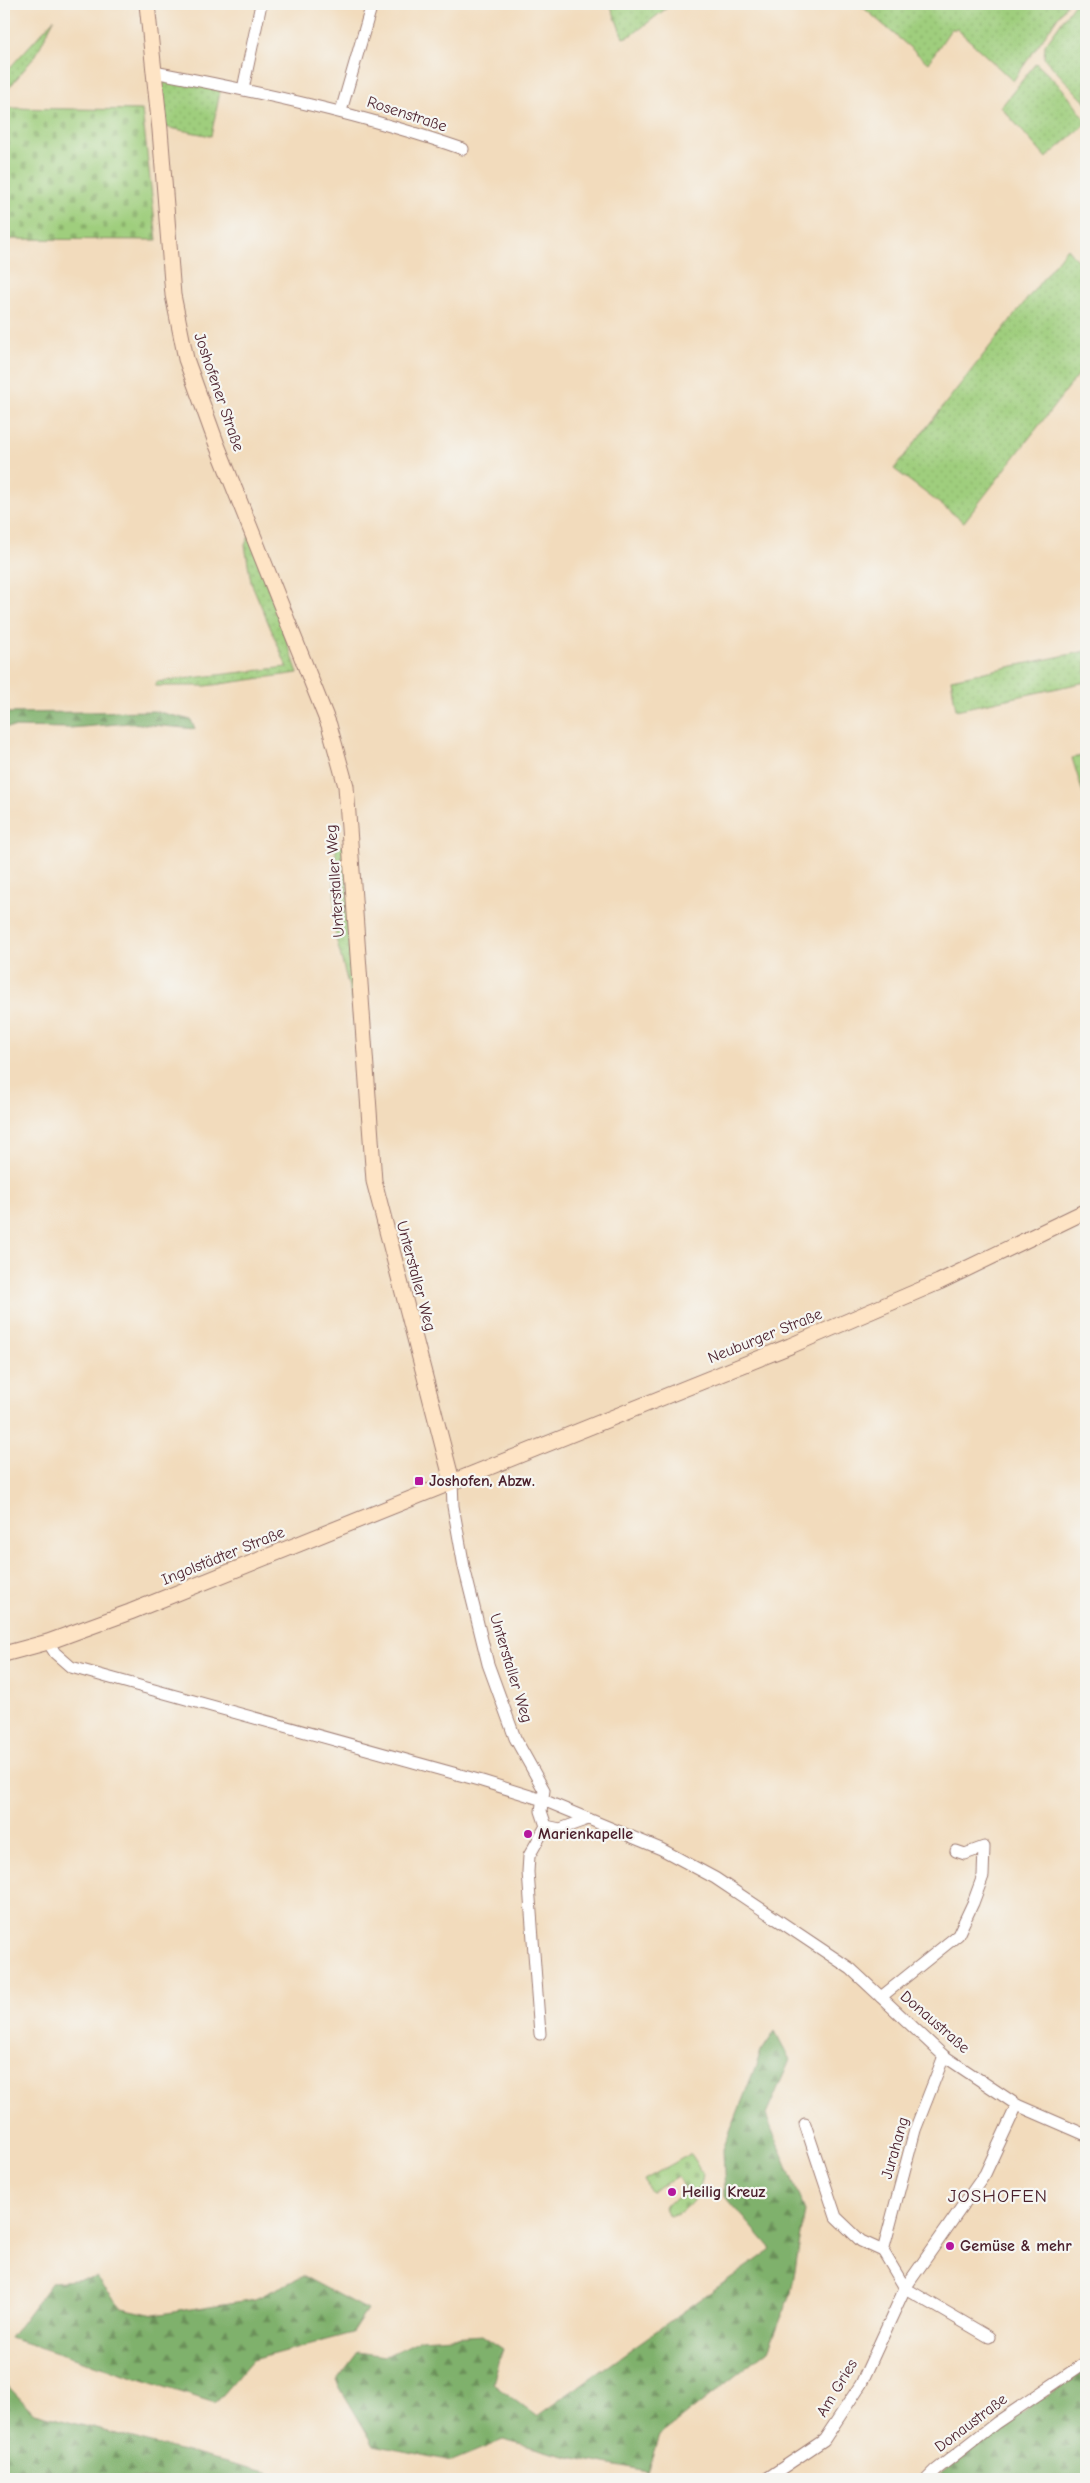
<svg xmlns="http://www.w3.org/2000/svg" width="1090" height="2483" font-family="'Comic Neue',sans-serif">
	<defs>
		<pattern id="grass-dots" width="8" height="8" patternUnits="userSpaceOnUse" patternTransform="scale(1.25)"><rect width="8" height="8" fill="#9fce7d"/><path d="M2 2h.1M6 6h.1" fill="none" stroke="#8ab06c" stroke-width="1.8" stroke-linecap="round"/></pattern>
		<pattern id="forest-firs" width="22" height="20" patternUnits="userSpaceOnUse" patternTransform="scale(1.25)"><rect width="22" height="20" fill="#7fb16c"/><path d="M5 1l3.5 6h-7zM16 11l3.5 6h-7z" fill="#6a8f59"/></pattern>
		<pattern id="cemetery-stones" width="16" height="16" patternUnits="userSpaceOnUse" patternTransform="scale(1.25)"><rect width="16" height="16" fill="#9fce7d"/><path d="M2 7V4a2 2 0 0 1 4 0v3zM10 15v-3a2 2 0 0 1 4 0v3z" fill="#8ab06c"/></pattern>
	</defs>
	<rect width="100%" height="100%" fill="#f6f6f2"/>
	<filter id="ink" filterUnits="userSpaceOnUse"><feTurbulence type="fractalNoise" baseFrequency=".02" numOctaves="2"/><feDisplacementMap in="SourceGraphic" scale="10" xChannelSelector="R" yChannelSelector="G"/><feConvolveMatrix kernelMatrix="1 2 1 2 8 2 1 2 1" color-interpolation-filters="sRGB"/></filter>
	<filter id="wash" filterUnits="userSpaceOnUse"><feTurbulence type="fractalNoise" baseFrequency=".0096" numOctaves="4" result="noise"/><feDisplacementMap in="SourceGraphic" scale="20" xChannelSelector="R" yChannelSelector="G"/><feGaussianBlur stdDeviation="1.12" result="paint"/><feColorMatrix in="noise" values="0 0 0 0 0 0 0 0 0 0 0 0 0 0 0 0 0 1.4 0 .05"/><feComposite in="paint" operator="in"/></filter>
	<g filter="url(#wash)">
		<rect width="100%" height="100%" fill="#f2dbbc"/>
		<g fill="url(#grass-dots)" stroke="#747654">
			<path d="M610 4H672L632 35 623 38Z"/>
			<path d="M859 4H1067L1013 81 957 29H951L928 63Z"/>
			<path d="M1074 4H1086V103L1044 58 1045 45Z"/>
			<path d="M54 19 36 55 4 94V74Z"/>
			<path d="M1036 63 1062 88 1086 120V124L1046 158 1001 107Z"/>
			<path d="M169 78 221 87 211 136 165 127 159 79Z"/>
			<path d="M4 108H9L6 241H4Z"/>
			<path d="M1067 248 1086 271V365L964 522 894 469Z"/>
			<path d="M250 534 298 673 206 686H155L156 682 287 667 251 582 245 545Z"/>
			<path d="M1086 651V682L956 710 951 679Z"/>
			<path d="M1086 755V803L1072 758Z"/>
			<path d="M336 846 346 847 356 1015 336 938 334 887Z"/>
		</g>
		<g fill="url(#forest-firs)" stroke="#64684c">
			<path d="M155 711 191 720 195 729 130 723 70 728 4 727V713Z"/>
			<path d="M775 2031 790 2060 766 2115 805 2211 791 2294 768 2350 659 2436 647 2472 569 2457 503 2440 452 2461 374 2445 336 2381 358 2352 386 2356 421 2339 482 2335 503 2349 493 2383 537 2416 771 2249 725 2196 723 2150 761 2052Z"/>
			<path d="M303 2276 367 2310 352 2333 252 2360 215 2403 10 2338 52 2282 97 2278 122 2308 154 2315 255 2299Z"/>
			<path d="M1086 2366V2479H933Z"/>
			<path d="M4 2382 34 2413 293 2479H4Z"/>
		</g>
		<g fill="url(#cemetery-stones)" stroke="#747654">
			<path d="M9 108 142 110 157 240 5 239Z"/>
			<path d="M690 2154 703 2173C701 2194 689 2212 669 2216L664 2206 686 2193 678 2177 650 2192 644 2180Z"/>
		</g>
	</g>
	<g filter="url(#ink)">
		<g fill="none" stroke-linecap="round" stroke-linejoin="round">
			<defs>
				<g id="street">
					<path d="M154 72C259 92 362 114 463 149"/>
					<path d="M243 89 261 4"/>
					<path d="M341 111 372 4"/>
					<path d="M452 1481 453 1506 464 1567 488 1664 515 1738 544 1790 541 1811 546 1826 529 1856 528 1872 540 2034"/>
					<path d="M48 1642 55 1653 71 1667 482 1781 543 1800 661 1849 715 1878 851 1969 944 2056 1017 2105 1086 2135"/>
					<path d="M546 1826 560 1829 588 1819"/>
					<path d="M881 1997 958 1935 973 1903 983 1876 984 1847 965 1854 956 1851"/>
					<path d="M944 2056 915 2130 883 2251 905 2288 989 2337"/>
					<path d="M805 2124 836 2217 861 2241 883 2251"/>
					<path d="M766 2479 824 2440 861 2384 905 2288 985 2174 1017 2105"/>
					<path d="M927 2479 936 2470 996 2423 1086 2362"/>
				</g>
				<g id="secondary">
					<path d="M147 4 160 130 173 295 186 359 217 445 329 725 346 786 374 1181 452 1481"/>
					<path d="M4 1654 48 1642 130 1612 790 1346 939 1282 1086 1211"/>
				</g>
			</defs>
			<use href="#street" stroke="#9e7d74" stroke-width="13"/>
			<use href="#secondary" stroke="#9e7d74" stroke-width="17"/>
			<use href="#street" stroke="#fff" stroke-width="11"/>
			<use href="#secondary" stroke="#fee4c5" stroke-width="15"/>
		</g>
	</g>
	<g fill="#b5179e" stroke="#f6f6f2" stroke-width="2">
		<rect x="414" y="1476" width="10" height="10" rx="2.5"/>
		<circle cx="528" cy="1834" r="5"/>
		<circle cx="672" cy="2192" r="5"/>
		<circle cx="950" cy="2246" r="5"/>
	</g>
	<g text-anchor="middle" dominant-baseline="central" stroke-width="4.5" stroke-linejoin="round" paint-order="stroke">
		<g font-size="16" fill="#4a1f2b" stroke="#f6f6f2">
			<text transform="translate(407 114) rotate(18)">Rosenstraße</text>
			<text transform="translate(219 392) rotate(71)">Joshofener Straße</text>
			<text transform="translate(335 881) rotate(-94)">Unterstaller Weg</text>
			<text transform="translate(416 1276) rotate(75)">Unterstaller Weg</text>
			<text transform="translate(765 1336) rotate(-22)">Neuburger Straße</text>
			<text transform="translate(223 1556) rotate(-22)">Ingolstädter Straße</text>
			<text transform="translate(511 1668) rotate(73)">Unterstaller Weg</text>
			<text transform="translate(935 2022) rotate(41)">Donaustraße</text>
			<text transform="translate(895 2148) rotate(-74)">Jurahang</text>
			<text transform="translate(837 2388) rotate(-59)">Am Gries</text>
			<text transform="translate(971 2423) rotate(-37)">Donaustraße</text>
		</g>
		<g font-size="16" font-weight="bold" fill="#4a1f2b" stroke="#f6f6f2" text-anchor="start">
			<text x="429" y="1481">Joshofen, Abzw.</text>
			<text x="538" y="1834">Marienkapelle</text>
			<text x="682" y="2192">Heilig Kreuz</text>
			<text x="960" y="2246">Gemüse &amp; mehr</text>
		</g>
		<g font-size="19" letter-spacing="1" fill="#4a1f2b" stroke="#f6f6f2">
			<text x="998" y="2196">JOSHOFEN</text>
		</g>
	</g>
	<rect width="1090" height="2483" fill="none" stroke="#f6f6f2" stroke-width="20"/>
</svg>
